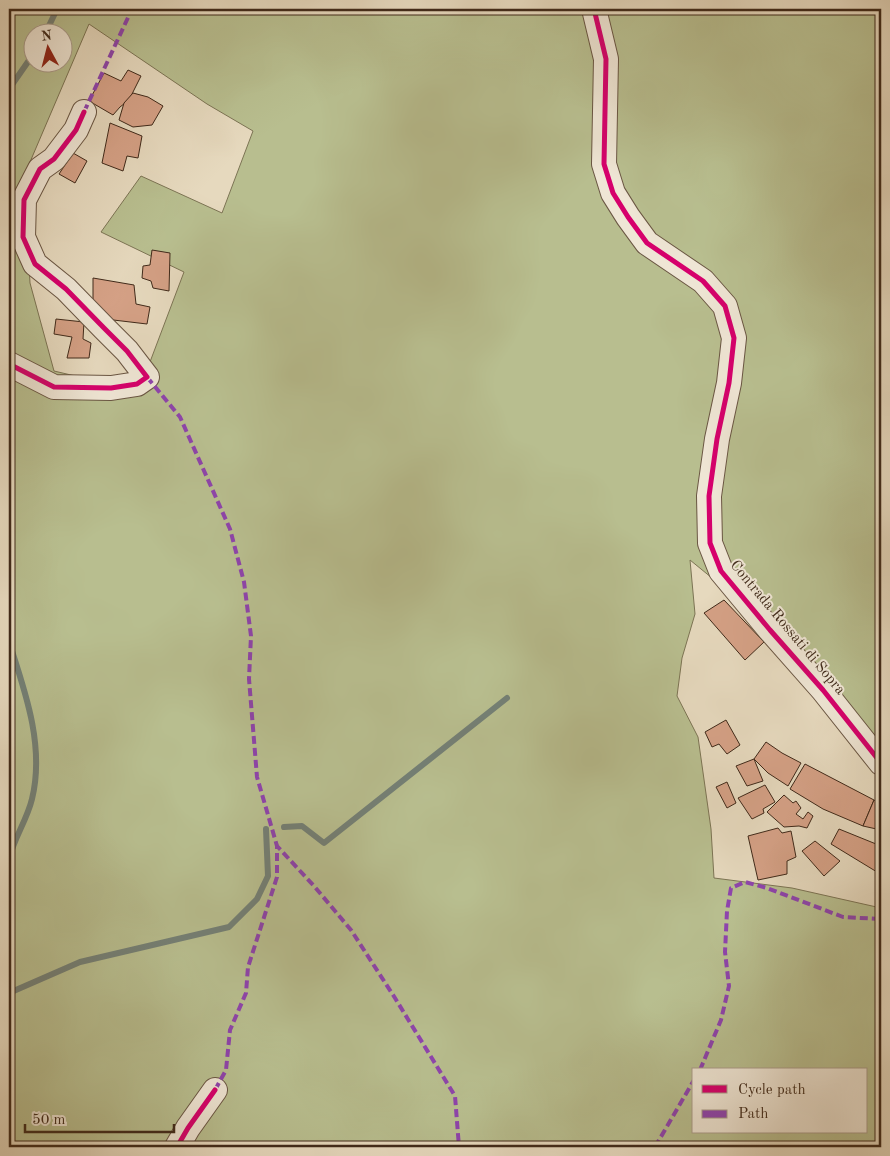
<svg xmlns="http://www.w3.org/2000/svg" width="890" height="1156" font-family="'Old Standard TT',serif">
	<rect width="100%" height="100%" fill="#e6d9be"/>
	<filter id="stains"><feTurbulence type="fractalNoise" baseFrequency=".004" numOctaves="4"/><feColorMatrix values="0 0 0 0 .2 0 0 0 0 .09 0 0 0 0 .02 0 0 0 .5 -.17"/></filter>
	<radialGradient id="worn" r=".72"><stop offset=".6" stop-color="#630" stop-opacity="0"/><stop offset="1" stop-color="#630" stop-opacity=".3"/></radialGradient>
	<path fill="#b8be8f" stroke="#7c7454" fill-rule="evenodd" d="M9 9H881V764L756 614 690 560 695 614 682 658 677 696 698 737 711 829 714 878 792 888 881 908V1147H9ZM89 24 207 104 253 131 222 213 141 176 101 232 184 272 139 391 54 371 30 283 24 176ZM32 32H62V62H32ZM694 1070H866V1132H694Z"/>
	<g fill="none" stroke-linecap="round" stroke-linejoin="round">
		<g stroke="#748076" stroke-width="6">
			<path d="M46 32 57 9"/>
			<path d="M9 89 32 56"/>
			<path d="M9 642C25 691 45 746 32 799 27 820 14 838 9 859"/>
			<path d="M284 827 302 826 324 843 507 698"/>
			<path d="M9 993 80 962 229 927 257 899 268 876 266 829"/>
		</g>
	</g>
	<g fill="#d5a186" stroke="#402a1a">
		<path d="M128 70 141 76 129 100 120 107 113 115 89 101 104 73 121 81Z"/>
		<path d="M133 93 148 97 163 106 152 125 133 127 119 120 124 103Z"/>
		<path d="M110 123 142 136 138 158 127 156 123 171 102 163Z"/>
		<path d="M73 153 87 161 75 183 59 174Z"/>
		<path d="M152 250 170 253 169 291 153 288 151 281 142 278 143 266 150 265Z"/>
		<path d="M93 278 134 285 136 304 150 307 147 324 105 319 93 307Z"/>
		<path d="M56 319 84 322 83 339 91 343 89 358H67L72 337 54 334Z"/>
		<path d="M724 600 764 642 745 660 704 613Z"/>
		<path d="M726 720 740 745 727 754 719 744 712 747 705 732Z"/>
		<path d="M766 742 782 753 801 763 788 786 768 773 754 759Z"/>
		<path d="M754 759 763 781 747 786 736 766Z"/>
		<path d="M805 764 874 800 863 826 823 809 790 789Z"/>
		<path d="M727 782 736 803 727 808 716 787Z"/>
		<path d="M765 785 775 802 763 809 764 813 752 819 738 798Z"/>
		<path d="M784 795 793 803 796 801 801 808 796 814 803 819 808 812 813 816 807 828 799 826 784 827 767 812Z"/>
		<path d="M874 800 881 804V830L863 826Z"/>
		<path d="M778 828 782 833 791 831 796 857 787 861V874L758 880 748 836Z"/>
		<path d="M839 829 881 846V865L877 872 831 844Z"/>
		<path d="M815 841 840 861 824 876 802 851Z"/>
	</g>
	<g fill="none" stroke-linecap="round" stroke-linejoin="round">
		<defs>
			<g id="minor">
				<path d="M594 9 606 59 604 164 613 193 628 217 647 243 703 281 725 306 734 338 729 383 717 439 709 496 710 543 721 571 770 630 823 690 881 763"/>
				<path d="M9 364 54 387 111 388 137 384 147 377 127 351 104 328 66 289 35 264 23 237 24 200 40 169 54 159 76 130 84 112"/>
				<path d="M177 1147 188 1128 215 1090"/>
			</g>
		</defs>
		<use href="#minor" stroke="#6a5643" stroke-width="26"/>
		<use href="#minor" stroke="#efe6d5" stroke-width="24"/>
		<g stroke="#8e44ad" stroke-width="4" stroke-dasharray="8 4" stroke-linecap="butt">
			<path d="M84 112 132 9"/>
			<path d="M147 377 180 417 230 529 244 582 251 636 249 679 257 777 277 846"/>
			<path d="M700 1070 721 1020 729 986 725 952 727 911 731 888 745 882 767 888 843 917 881 919"/>
			<path d="M215 1090 226 1070 230 1030 246 993 248 967 277 877V846L314 886 351 930 395 998 455 1096 459 1147"/>
			<path d="M655 1147 694 1080"/>
		</g>
		<defs>
			<g id="cycleway">
				<path d="M594 9 606 59 604 164 613 193 628 217 647 243 703 281 725 306 734 338 729 383 717 439 709 496 710 543 721 571 770 630 823 690 881 763"/>
				<path d="M9 364 54 387 111 388 137 384 147 377 127 351 104 328 66 289 35 264 23 237 24 200 40 169 54 159 76 130 84 112"/>
				<path d="M177 1147 188 1128 215 1090"/>
			</g>
		</defs>
		<use href="#cycleway" stroke="#efe6d5" stroke-width="8"/>
		<use href="#cycleway" stroke="#d6006c" stroke-width="5"/>
	</g>
	<g text-anchor="middle" dominant-baseline="central" stroke-width="4" stroke-linejoin="round" paint-order="stroke">
		<g font-size="15" fill="#402a1a" stroke="#efe6d5">
			<text transform="translate(787 628) rotate(50)">Contrada Rossati di Sopra</text>
		</g>
	</g>
	<rect width="890" height="1156" fill="none" stroke="#e6d9be" stroke-width="30"/>
	<rect x="10" y="10" width="870" height="1136" fill="none" stroke="#402a1a" stroke-width="2.5"/>
	<rect x="15" y="15" width="860" height="1126" fill="none" stroke="#402a1a"/>
	<rect x="692" y="1068" width="175" height="65" fill="#efe6d5" stroke="#a99b8a"/>
	<rect x="702" y="1085" width="25" height="8" fill="#d6006c" stroke="#a99b8a"/>
	<text x="738" y="1094" font-size="15" fill="#402a1a">Cycle path</text>
	<rect x="702" y="1110" width="25" height="8" fill="#8e44ad" stroke="#a99b8a"/>
	<text x="738" y="1118" font-size="15" fill="#402a1a">Path</text>
	<g transform="translate(48 48) rotate(353)"><circle r="24" fill="#efe6d5" stroke="#a99b8a"/>
	<path d="M0-4L9 19L0 12L-9 19Z" fill="#8f2418"/>
	<text y="-8" font-size="14" font-weight="bold" text-anchor="middle" fill="#402a1a">N</text>
	</g>
	<path d="M25 1124v8h149v-8" fill="none" stroke="#402a1a" stroke-width="2.5"/>
	<text x="32" y="1124" font-size="15" fill="#402a1a" stroke="#efe6d5" stroke-width="4" paint-order="stroke">50 m</text>
	<rect width="100%" height="100%" filter="url(#stains)"/>
	<rect width="100%" height="100%" fill="url(#worn)"/>
</svg>
